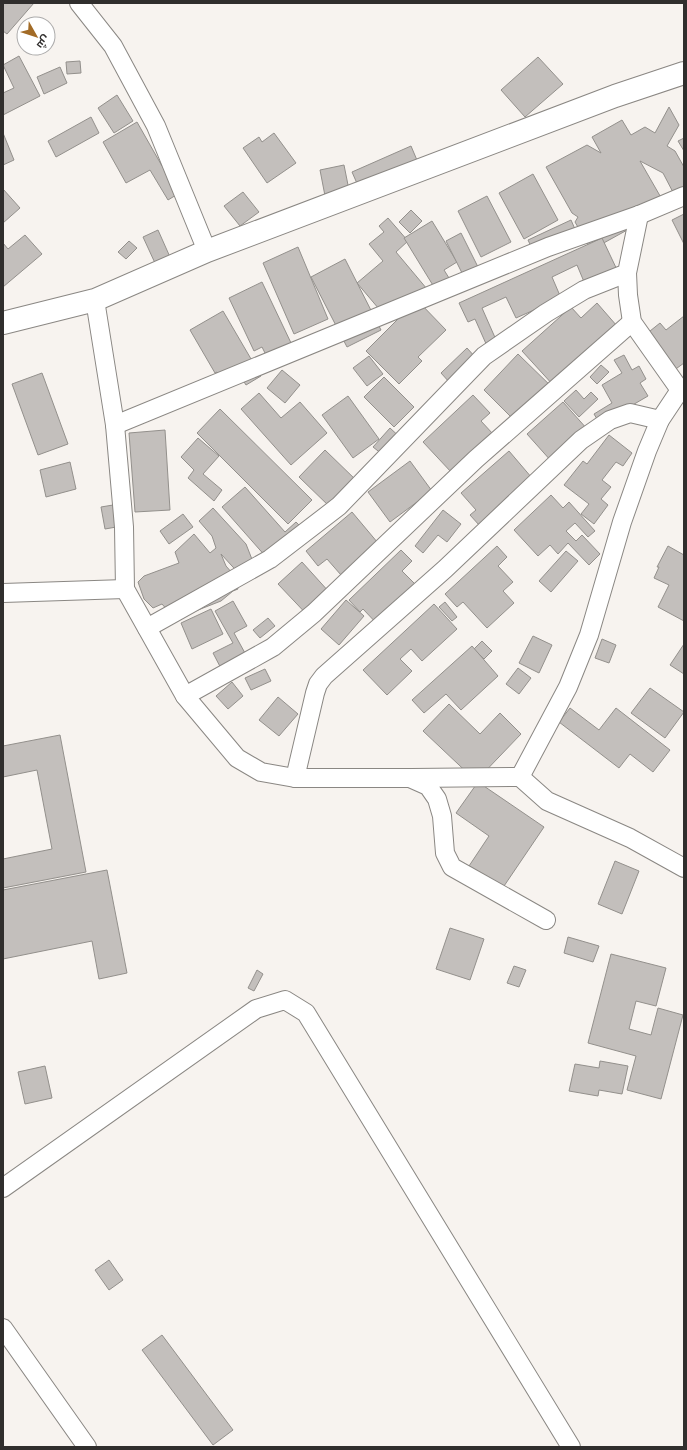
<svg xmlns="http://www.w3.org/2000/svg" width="687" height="1450" font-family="'Nunito Sans',Cairo,sans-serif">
	<rect width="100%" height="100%" fill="#f7f3ef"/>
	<g fill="#c3bfbc" stroke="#93908c">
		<path d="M3 3H34L7 34 3 31Z"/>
		<path d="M19 56 40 96 3 115V93L14 88 3 65Z"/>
		<path d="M538 57 563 84 525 117 501 90Z"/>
		<path d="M80 61 81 73 67 74 66 62Z"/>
		<path d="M60 67 67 83 44 94 37 77Z"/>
		<path d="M117 95 133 121 114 133 98 108Z"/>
		<path d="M669 107 679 125 667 146 675 151 684 167V193L676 198 663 173 640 161 667 208 591 250 575 222 578 217 572 213 546 167 587 145 601 153 592 137 622 120 631 135 645 127 655 133Z"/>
		<path d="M91 117 99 133 56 157 48 141Z"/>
		<path d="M137 122 162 166 170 162 186 189 168 200 150 170 126 183 103 142Z"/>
		<path d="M3 133 14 160 3 165Z"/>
		<path d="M274 133 296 163 267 183 243 148 259 137 262 142Z"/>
		<path d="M684 138V151L678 141Z"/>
		<path d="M411 146 422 172 363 197 352 172Z"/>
		<path d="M344 165 350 195 326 201 320 170Z"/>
		<path d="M533 174 558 220 524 239 499 193Z"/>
		<path d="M3 189 20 208 3 223Z"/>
		<path d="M243 192 259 212 240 226 224 206Z"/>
		<path d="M487 196 511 242 481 257 458 211Z"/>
		<path d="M411 210 422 221 410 233 399 222Z"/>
		<path d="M684 214V244L672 220Z"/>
		<path d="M388 218 408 241 396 252 427 289 390 322 357 283 383 261 369 244 384 232 379 226Z"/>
		<path d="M571 220 578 236 535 255 528 240Z"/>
		<path d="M432 221 457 262 444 270 449 278 434 287 404 238Z"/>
		<path d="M158 230 170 257 155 263 143 237Z"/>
		<path d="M461 233 479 269 464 277 446 241Z"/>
		<path d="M25 235 42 254 3 287V243L8 249Z"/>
		<path d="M602 238 619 274 587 289 577 265 552 277 561 298 516 318 506 297 482 308 497 342 487 346 475 319 468 322 459 303Z"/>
		<path d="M129 241 137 248 126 259 118 252Z"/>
		<path d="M298 247 328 319 294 334 263 263Z"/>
		<path d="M345 259 381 330 347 347 311 277Z"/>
		<path d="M262 282 292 345 267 357 262 347 254 351 229 298Z"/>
		<path d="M417 300 446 330 418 357 422 361 399 384 366 351Z"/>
		<path d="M597 303 617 326 554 386 522 351 571 307 581 318Z"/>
		<path d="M223 311 261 376 246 385 241 377 225 386 217 372 215 373 190 330Z"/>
		<path d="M684 316V363L673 371 645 335 660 323 666 330Z"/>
		<path d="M467 348 476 358 450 383 441 373Z"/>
		<path d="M518 354 556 391 542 406 533 397 512 418 484 390Z"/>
		<path d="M624 355 632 370 639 366 646 379 640 383 648 396 600 424 594 414 612 403 602 385 622 373 614 360Z"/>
		<path d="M369 356 383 374 367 386 353 368Z"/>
		<path d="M601 365 609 372 597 384 590 377Z"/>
		<path d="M282 370 300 385 285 403 267 388Z"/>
		<path d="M42 373 68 444 38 455 12 384Z"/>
		<path d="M384 377 414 407 394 427 364 397Z"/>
		<path d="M576 390 584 399 591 392 598 399 579 417 564 401Z"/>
		<path d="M259 393 281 418 300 402 327 433 291 465 241 409Z"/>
		<path d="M473 395 490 413 481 421 493 434 452 473 423 442Z"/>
		<path d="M348 396 379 439 353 458 322 415Z"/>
		<path d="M563 402 588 430 552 462 527 434Z"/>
		<path d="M220 409 312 500 288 524 197 433Z"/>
		<path d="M390 428 403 440 387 458 373 447Z"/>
		<path d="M165 430 170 510 135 512 129 433Z"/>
		<path d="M609 435 632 453 623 466 616 462 602 480 611 487 601 499 608 505 594 524 581 514 589 504 564 485 583 461 587 464Z"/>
		<path d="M198 438 219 456 203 474 222 490 214 501 188 478 194 470 181 457Z"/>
		<path d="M325 450 357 481 331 508 299 477Z"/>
		<path d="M509 451 532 478 489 536 470 515 476 510 461 493Z"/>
		<path d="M410 461 432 491 390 522 368 492Z"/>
		<path d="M70 462 76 489 46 497 40 470Z"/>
		<path d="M245 487 285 532 296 522 302 528 267 558 222 507Z"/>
		<path d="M551 495 563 508 569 502 595 531 588 537 575 523 566 531 576 541 582 535 600 554 589 565 568 543 558 554 550 545 538 556 514 530Z"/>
		<path d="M119 504 122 526 105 529 101 507Z"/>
		<path d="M213 508 246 544 255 567 243 578 221 554 226 566 233 574 238 589 233 591 221 601 175 619 162 604 153 608 144 599 138 582 144 576 179 563 175 552 194 534 210 553 216 548 212 536 199 521Z"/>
		<path d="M443 510 461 524 447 542 438 535 423 553 415 546Z"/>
		<path d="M352 512 378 543 341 575 327 559 318 566 306 551Z"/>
		<path d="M183 514 193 527 169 544 160 531Z"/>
		<path d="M497 546 507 557 498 566 513 582 503 591 514 603 487 628 463 602 457 607 445 594Z"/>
		<path d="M668 546 684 555V621L658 607 669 585 654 578 659 567H657Z"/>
		<path d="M401 550 412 561 402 571 420 589 381 628 363 609 360 612 349 600Z"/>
		<path d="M566 551 578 561 551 592 539 581Z"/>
		<path d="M302 562 330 593 313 621 278 584Z"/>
		<path d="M346 600 364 616 339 645 321 629Z"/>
		<path d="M233 601 247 626 234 633 251 664 226 678 213 653 233 643 215 611Z"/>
		<path d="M445 602 457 617 452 621 439 607Z"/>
		<path d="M434 604 457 629 422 661 411 649 400 659 412 671 387 695 363 670Z"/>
		<path d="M211 609 223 634 192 649 181 623Z"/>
		<path d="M268 618 275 626 260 638 253 630Z"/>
		<path d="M533 636 552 645 539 673 519 663Z"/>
		<path d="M602 639 616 645 609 663 595 658Z"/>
		<path d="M482 641 492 651 484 659 474 649Z"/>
		<path d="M684 644V674L670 665Z"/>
		<path d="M472 646 498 676 461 710 446 694 424 713 412 700Z"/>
		<path d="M518 668 531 678 519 694 506 684Z"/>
		<path d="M265 669 271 681 251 690 245 678Z"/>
		<path d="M232 682 243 696 228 709 216 696Z"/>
		<path d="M650 688 684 712 665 738 631 713Z"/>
		<path d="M278 697 298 714 279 736 259 720Z"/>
		<path d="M449 704 480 734 500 713 521 734 476 781 423 731Z"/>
		<path d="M570 708 599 730 616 708 670 750 653 772 630 754 619 768 559 722Z"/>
		<path d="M60 735 86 872 3 888V859L52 849 37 770 3 777V746Z"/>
		<path d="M478 782 544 827 502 889 469 866 489 836 456 813Z"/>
		<path d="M615 861 639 871 622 914 598 904Z"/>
		<path d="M107 870 127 973 99 979 92 941 3 959V890Z"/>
		<path d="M450 928 484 939 470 980 436 969Z"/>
		<path d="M568 937 599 946 593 962 564 953Z"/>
		<path d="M611 954 666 968 656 1006 636 1001 629 1029 651 1035 658 1008 683 1015 661 1099 627 1090 636 1056 588 1043Z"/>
		<path d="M514 966 526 970 519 987 507 983Z"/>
		<path d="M257 970 263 974 254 991 248 988Z"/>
		<path d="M600 1061 628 1066 622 1094 599 1090 598 1096 569 1091 575 1064 599 1068Z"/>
		<path d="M45 1066 52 1098 25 1104 18 1072Z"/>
		<path d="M109 1260 123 1280 109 1290 95 1270Z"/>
		<path d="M162 1335 233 1430 213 1445 142 1350Z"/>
	</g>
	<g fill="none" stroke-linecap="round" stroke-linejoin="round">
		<defs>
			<g id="street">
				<path d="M79 3 113 46 156 126 207 251"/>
				<path d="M95 300 115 425 124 527 125 589 185 696 237 758 261 772 295 778H410L428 786 437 799 442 816 445 853 452 867 546 920"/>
				<path d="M115 425 548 247 639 215 684 196"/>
				<path d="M3 593 125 589"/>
				<path d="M147 628 270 559 339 506 484 356 546 313 584 290 627 273 639 215"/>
				<path d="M185 696 273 647 314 613 476 459 632 322"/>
				<path d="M520 777 547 801 630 838 684 868"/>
				<path d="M295 778 315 693 318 684 324 676 445 569 581 440 610 420 630 413 660 420"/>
				<path d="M412 778 520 777 568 687 589 635 622 522 647 451 660 420 680 390 632 322 628 295 627 273"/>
				<path d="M3 1188 256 1009 285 1000 306 1013 571 1447"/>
				<path d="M3 1328 87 1447"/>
			</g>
			<path id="secondary" d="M3 323 95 300 207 251 615 96 684 73"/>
		</defs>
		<use href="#street" stroke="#8a8783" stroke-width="20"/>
		<use href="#secondary" stroke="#8a8783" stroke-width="24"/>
		<use href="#street" stroke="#fff" stroke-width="18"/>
		<use href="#secondary" stroke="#fff" stroke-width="22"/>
	</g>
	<rect width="687" height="1450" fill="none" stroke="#302e2d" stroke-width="8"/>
	<g transform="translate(36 36) rotate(129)"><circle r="19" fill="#ffffff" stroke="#acabab"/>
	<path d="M0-3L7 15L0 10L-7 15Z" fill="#a26b26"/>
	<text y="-6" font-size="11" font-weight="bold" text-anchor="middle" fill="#302e2d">ش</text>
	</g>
</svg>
